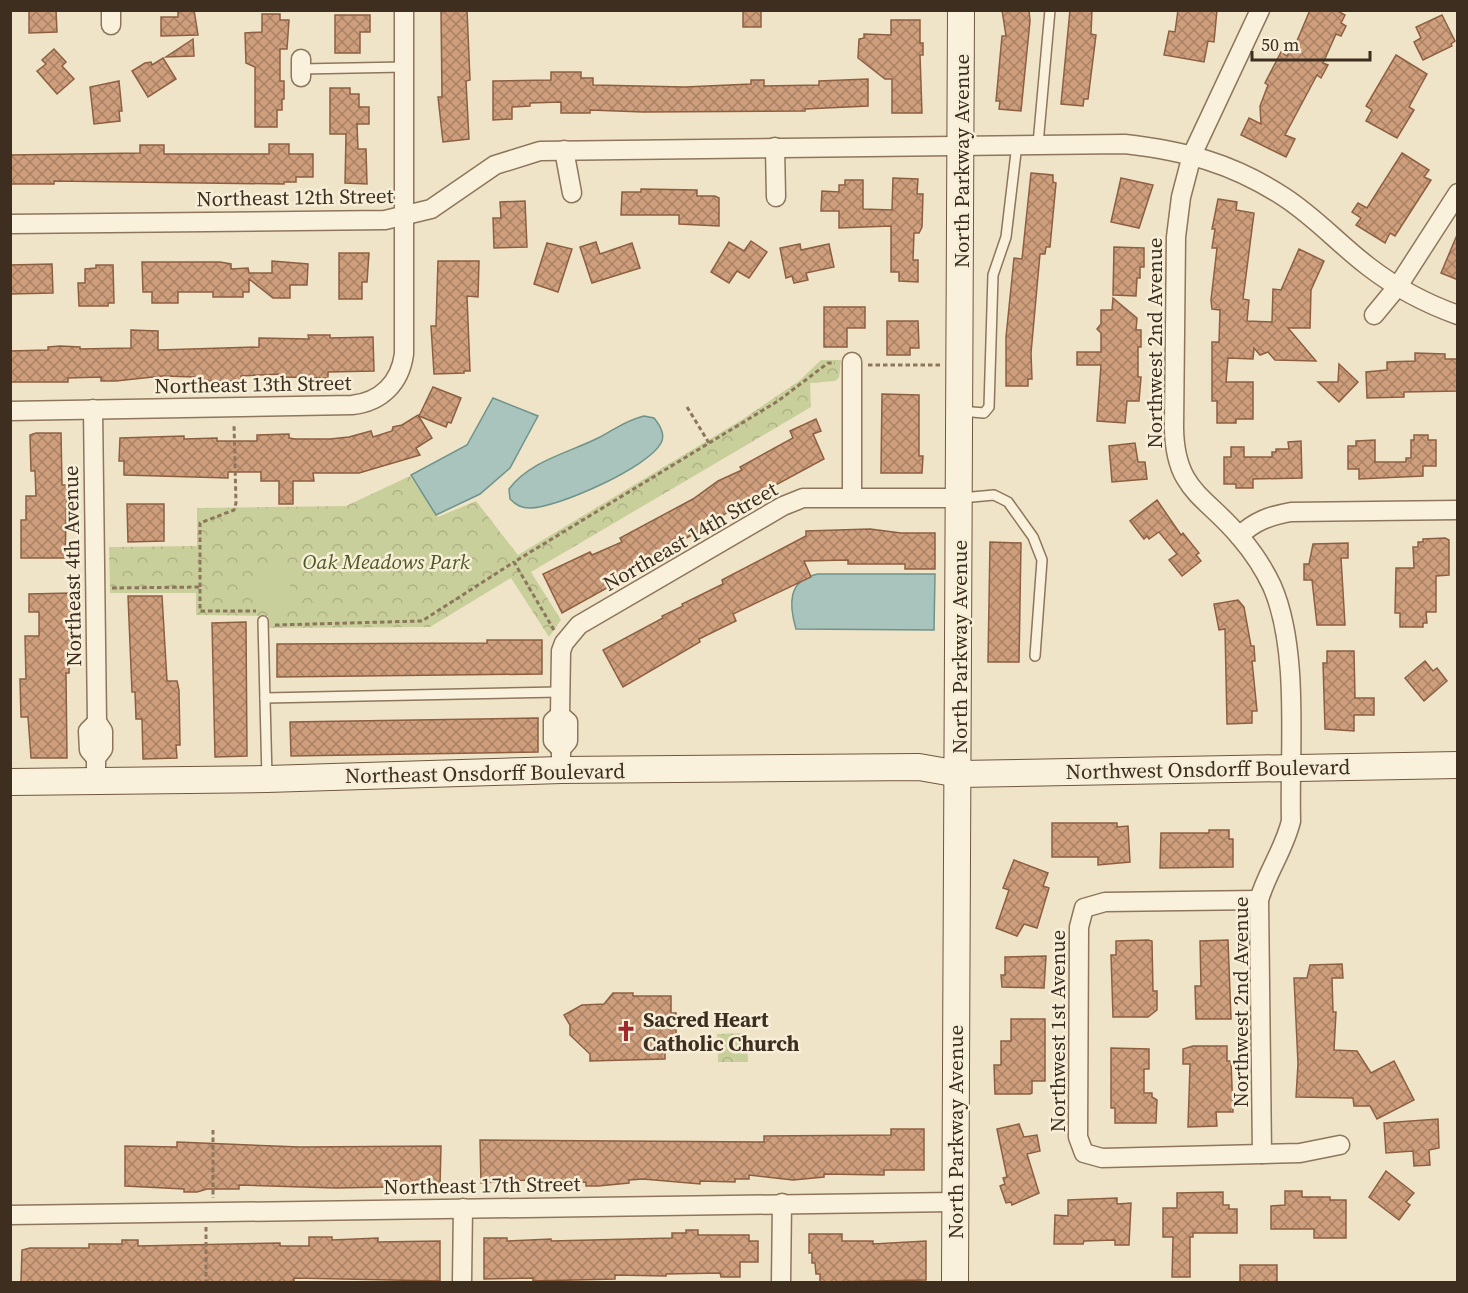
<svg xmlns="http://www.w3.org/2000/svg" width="1468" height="1293" font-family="'Source Serif 4',serif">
	<defs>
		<pattern id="park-crowns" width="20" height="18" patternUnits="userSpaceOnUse" patternTransform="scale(1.5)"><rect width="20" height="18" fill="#c9cf9b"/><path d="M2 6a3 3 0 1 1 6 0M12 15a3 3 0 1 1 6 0" fill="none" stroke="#aeb285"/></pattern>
		<pattern id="building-cross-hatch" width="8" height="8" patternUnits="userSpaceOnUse" patternTransform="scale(1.5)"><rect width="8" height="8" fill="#cf9f7d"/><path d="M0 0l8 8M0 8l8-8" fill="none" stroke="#a98266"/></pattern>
	</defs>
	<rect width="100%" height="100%" fill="#f0e4c8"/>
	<g fill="url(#park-crowns)">
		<path d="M821 360H841L839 378 835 381 810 383 811 407 531 572 561 620 549 637 511 578 430 627 269 628 268 616 196 615V593H110L109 547 197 546V508L346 506 410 476 438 517 476 501 518 555 743 419 799 381Z"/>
		<path d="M747 1033 748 1062H718L717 1034Z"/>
	</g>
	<path fill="#c9cf9b" d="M290 570V608L256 609 255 571Z"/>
	<g fill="#a9c4bc" stroke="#6f938a" stroke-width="1.5">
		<path d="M493 398 538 416 510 468 480 494 436 515 411 475 467 445Z"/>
		<path d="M644 416 654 418C659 424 666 434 661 443 649 467 557 508 530 508 521 508 516 505 510 499L509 489C530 461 568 453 598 438 614 430 626 420 644 416Z"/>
		<path d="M818 574H935L934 630 796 629C789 605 787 580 818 574Z"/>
	</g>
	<g fill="url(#building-cross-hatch)" stroke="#8d5f41" stroke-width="1.5">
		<path d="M29 10H56L57 32 29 33Z"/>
		<path d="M178 10H194L198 35 161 36V17H178Z"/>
		<path d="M441 10H467L470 80 466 81 469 139 443 142 438 97H442Z"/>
		<rect x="743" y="10" width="18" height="17"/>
		<path d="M1002 10H1029L1030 21 1021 111 999 109 1000 101H996L1002 36H1006Z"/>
		<path d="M1070 10H1092L1091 34 1096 35 1088 99H1084L1083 106 1061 104Z"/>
		<path d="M1178 10H1217L1214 42 1208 41 1204 62 1164 55 1169 31 1175 32Z"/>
		<path d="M1310 10H1336L1345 15 1341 23 1346 26 1341 36 1336 34 1323 63 1328 65 1321 78 1317 75 1285 135 1295 139 1286 157 1241 135 1249 118 1261 124 1260 106 1268 85 1265 83 1281 52 1287 56 1292 47 1294 48Z"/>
		<path d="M262 14H280V20H289L287 49H280V81H284V99H282V110H277V127H255V67L246 63 245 33 262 32Z"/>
		<path d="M335 15H370V32H360V53H335Z"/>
		<path d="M1442 15 1455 41 1451 44 1452 46 1423 60 1414 42 1421 38 1416 27Z"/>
		<path d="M891 20H920V43H923V55H920L922 113H892V79H885L858 58 859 39 864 38V34L891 35Z"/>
		<path d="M193 39 194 56 166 57Z"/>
		<path d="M54 49 66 62 62 66 74 79 57 94 37 71 46 64 42 60Z"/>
		<path d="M1396 55 1427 74 1409 107 1414 110 1397 138 1366 121 1372 110 1366 106Z"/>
		<path d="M163 58 176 79 148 97 132 71 145 63 151 62 152 65Z"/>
		<path d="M551 72H581V78H593V85L685 87 751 84V80H764V86L819 85V81L868 79V106L805 109V111L643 112 590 110V113H561V102L530 103V106L512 107V119L493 120V81L551 80Z"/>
		<path d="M119 81 122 111H119L120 121 94 124 90 87Z"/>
		<path d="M330 88H350V94H359V107H369V124H357L358 149H366L367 184 345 183 346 134H330Z"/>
		<path d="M269 144H289V154H313V177H296V182H284V184L54 181V184H10V155L140 153V145H164V154H269Z"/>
		<path d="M1402 153 1429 170 1424 177 1431 180 1395 236 1390 233 1385 243 1356 225 1361 218 1352 212 1358 203 1367 208Z"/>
		<path d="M1031 173 1053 175V182L1056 183 1050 247H1046L1045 254H1040L1031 353 1032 379H1028V386H1006V337L1014 258 1022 259Z"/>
		<path d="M893 178 918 179 917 194H923L922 227 919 233H914L913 260H918V282L899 281V272H891V226L839 228V211H821L822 191 839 192V185H845V180H863V209L892 210Z"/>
		<path d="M1121 178 1153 185 1139 228 1111 222Z"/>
		<path d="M641 189 697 190V196H715L719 198V226L679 224V215H621L622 192H641Z"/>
		<path d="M1218 199 1237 202 1236 210 1254 213 1243 299 1249 300 1247 321 1272 322 1273 289 1281 290 1299 249 1324 261 1311 290 1310 328H1288L1316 361 1275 360 1268 352 1260 355 1254 348 1253 359 1228 358 1226 382H1253V419H1236V423H1217V401H1212V342H1219L1220 310 1212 309 1211 300 1217 248H1212L1215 229H1212Z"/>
		<path d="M525 201 527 247 494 248 493 218H501L500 202Z"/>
		<path d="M1457 235H1458V280L1441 273Z"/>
		<path d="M751 241 767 252 749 278 737 271 729 283 711 272 729 242 744 251Z"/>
		<path d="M596 242 600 254 632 243 640 268 592 283 580 247Z"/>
		<path d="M547 243 572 249 558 292 534 284Z"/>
		<path d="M800 244 801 250 829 244 834 267 806 273 808 280 794 283 792 276 786 278 780 248Z"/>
		<path d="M1114 247 1144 248V267H1140V278H1137L1136 296 1113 295Z"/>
		<path d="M339 253H369L367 282H362V299H339Z"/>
		<path d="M272 261 308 264 307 285H290V298H273L249 279V292H243V297H213V292H178V303H152V292H143L142 262H220L231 264V269L248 268 249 273H272Z"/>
		<path d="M438 261H479L478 297 467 296 470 371H464V373L434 374 431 326H436Z"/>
		<path d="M52 264 53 293 10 294V265Z"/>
		<path d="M96 265H113L114 303H108V306H79L78 283H85V269L96 268Z"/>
		<path d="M1113 298 1137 318 1136 330H1141V347H1138V377H1141L1139 401H1127L1125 423 1097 421 1101 365H1077V352H1101V333L1097 329 1101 324V310H1112Z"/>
		<path d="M824 307H865V328H847V347H824Z"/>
		<path d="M887 321H918L919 348H910V355H887Z"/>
		<path d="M131 330 158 331V350L259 347V338L309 339 308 335H330V338L373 337 374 371 328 372V378L282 377V374L241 376V381H196V377L162 376 116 381H101V377L68 378V382H10V351L48 350V347L60 346 80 347V349L131 348Z"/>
		<path d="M1415 353 1445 354V359H1458V391L1404 392V397L1367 398 1366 372 1387 370V362L1415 361Z"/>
		<path d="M1339 364 1358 382 1339 402 1318 382H1338Z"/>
		<path d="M433 387 461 398 451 423 448 422 446 427 419 416Z"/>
		<path d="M882 394 919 395V456H923L922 473H881Z"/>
		<path d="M418 415 432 438 416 448 420 455 359 473H313L314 481H293V504H279V481H261V472H228V478L124 475V461H119L120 438 184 436V439L217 438V441H257V435L289 434V438L295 439H330L349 437 371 431 373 437 392 431 393 427 402 425Z"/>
		<path d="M816 419 821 431 813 434 824 459 735 507 705 528 630 568 632 572 605 583 607 588 562 613 543 574 590 552 592 555 622 542 620 538 693 499 718 481 742 470 740 467 793 438 790 431Z"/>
		<path d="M36 433H61L62 485H67L65 558H21V520H26V496H36L35 471H31L30 435Z"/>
		<path d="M1414 435H1428V440H1436V466H1423V476L1359 479V469H1348V446H1356V441L1375 440V462H1406V458H1411V440H1414Z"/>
		<path d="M1301 441 1302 478 1253 479V488H1236V484H1224V457H1231V447H1244V457H1272V452H1276V449H1289L1288 442Z"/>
		<path d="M1135 443 1138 462H1145L1147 479 1112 482 1109 446Z"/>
		<path d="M1157 500 1181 535 1183 533 1199 553 1196 555 1201 561 1182 576 1169 560 1177 554 1159 532 1149 539 1147 536 1144 539 1130 521Z"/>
		<path d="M127 504H164V541L128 542Z"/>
		<path d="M870 529 901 533H935V569H905V564H848V560L804 561 811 577 733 614 736 621 699 639 700 642 623 687 603 650 663 618 662 616 683 606 682 604 723 584 722 580 806 536V531Z"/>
		<path d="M1445 538 1449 540V575L1436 576V612H1426L1427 623H1423V627H1400V613H1395L1396 568H1414L1413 547H1418V542H1423V539Z"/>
		<path d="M990 542 1021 543 1019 662H988Z"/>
		<path d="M1348 543V558H1341L1345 625H1317L1312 580H1304V564H1309L1313 544Z"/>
		<path d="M71 593 69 673H66L67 758H31L28 717H21L20 679H26L25 636H39V612H29V594Z"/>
		<path d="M128 596H162L167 681H177L179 690 180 745H176L177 758 143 759 142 719H136L135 692H132Z"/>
		<path d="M1238 600 1244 607 1251 646H1254L1255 661H1252L1257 711H1252V723L1227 724 1225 629 1219 630 1214 604Z"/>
		<path d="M246 622 247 756 215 757 212 623Z"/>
		<path d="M487 640H542V674L277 677V644L487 643Z"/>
		<path d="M1327 651H1354L1355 698H1374V715H1354V731L1325 729 1323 663H1327Z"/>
		<path d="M1425 661 1433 671 1437 668 1447 681 1424 701 1405 678Z"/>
		<path d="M538 718V752L291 756 290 722Z"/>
		<path d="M1052 823H1117V827L1128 826 1130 862 1098 865V857H1052Z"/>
		<path d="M1209 830H1229V839H1233V867L1160 868 1161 833H1209Z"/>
		<path d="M1014 860 1048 873 1043 886 1049 888 1037 928 1024 924 1017 936 996 928 1009 890 1003 888Z"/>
		<path d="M1148 940 1152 941 1153 991H1157V1010L1148 1017H1113L1111 955H1116V941Z"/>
		<path d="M1228 940 1231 1019H1196L1195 986H1201L1200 941Z"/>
		<path d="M1046 956 1044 988 1002 987 1001 975H1005V957Z"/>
		<path d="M1342 964 1343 978H1332L1333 1012H1336L1334 1050 1357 1051 1371 1073 1394 1061 1414 1100 1377 1119 1370 1106H1354L1353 1098 1296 1097 1298 1064 1294 978H1307L1310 965Z"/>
		<path d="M613 993H633V996H671V1013H676V1049L665 1050V1059L590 1061V1054L570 1035V1025L564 1015 582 1005 604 1004Z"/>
		<path d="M1011 1019H1045V1081H1032V1093L1030 1094H995L994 1065H1001V1041H1011Z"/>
		<path d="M1193 1046H1227V1061H1231L1233 1112H1216L1217 1126 1188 1127 1190 1064H1183V1049Z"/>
		<path d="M1111 1048 1149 1049V1069H1144V1093H1152V1097L1157 1100 1156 1123H1115V1108H1111Z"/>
		<path d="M1438 1119 1439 1148 1429 1150 1430 1165 1414 1166 1413 1151 1386 1153 1384 1123Z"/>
		<path d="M1019 1124 1024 1137 1037 1135 1040 1151 1027 1154 1039 1193 1012 1205 1011 1202 1006 1203 1000 1186 1005 1184 1003 1178 1007 1177 997 1129Z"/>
		<path d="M891 1129H924V1170H884V1175L824 1174V1177L793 1180 749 1175V1179H735V1182L700 1181V1184L643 1179 629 1180V1183L598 1186H586V1182L528 1185V1180L481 1183 480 1140 764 1142V1136L891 1135Z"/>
		<path d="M177 1142 300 1147 441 1146 440 1186 336 1188 239 1185V1189H207L197 1192H184V1189L125 1186V1146L177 1147Z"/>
		<path d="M1386 1171 1414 1193 1406 1202 1410 1205 1399 1220 1369 1197Z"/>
		<path d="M1285 1191H1302V1197H1330V1200H1346V1238H1314V1229H1271V1206L1285 1205Z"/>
		<path d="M1223 1192V1205H1229V1209H1237V1233H1193V1237H1190V1277H1172L1173 1237H1163V1208H1177V1193Z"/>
		<path d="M1117 1198V1204L1131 1203 1129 1245H1115V1240L1084 1241 1083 1244H1054L1055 1215 1068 1216V1200Z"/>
		<path d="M686 1230H698V1235H749V1241H758V1262H740V1277H721L720 1273 666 1274V1276L615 1275V1279L533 1281V1278L484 1279V1238H507V1241L551 1239V1241L672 1238V1233H686Z"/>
		<path d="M809 1234H842V1241H873V1244L926 1241V1280L820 1282V1274H816L815 1263H812V1253H809Z"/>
		<path d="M309 1237H332V1240L378 1238V1242L440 1241V1281L294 1278V1282H21L22 1250 30 1248H89V1244H122V1240H138V1246L280 1243V1246H309Z"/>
		<rect x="1240" y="1265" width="37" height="17"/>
	</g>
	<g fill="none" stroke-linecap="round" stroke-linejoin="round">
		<defs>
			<g id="lane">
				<path d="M301 69 404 67"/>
				<path d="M1038 144 1050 10"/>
				<path d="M960 411 984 413 989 407 993 275 1006 237 1017 144"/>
				<path d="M961 498 994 495 1008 502 1033 537 1042 560 1035 656"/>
				<path d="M263 621 267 778"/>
				<path d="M265 698 559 692"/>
			</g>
			<g id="street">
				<path d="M111 10V25"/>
				<path d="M1260 10 1192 155 1181 197 1176 237 1174 428C1175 491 1205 495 1240 537 1252 551 1264 569 1272 586 1300 650 1289 751 1291 821 1284 850 1267 872 1259 900L1262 1154"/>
				<path d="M301 59V77"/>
				<path d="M775 147 776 197"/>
				<path d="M564 150 572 193"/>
				<path d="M10 224 385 220 431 209 495 165 540 151 1125 144C1185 151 1232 163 1284 197 1315 217 1340 245 1369 267 1395 287 1427 304 1458 315"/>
				<path d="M1374 315 1398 286 1458 193"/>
				<path d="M852 362V497"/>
				<path d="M93 409 97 722 103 731V749L96 758V781"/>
				<path d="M10 411 352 405C381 402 400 383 404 354V10"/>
				<path d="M1239 536C1255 521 1269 516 1291 512L1458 510"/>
				<path d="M560 715 553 721V741L561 749"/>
				<path d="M96 758 89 750 88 731 97 722"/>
				<path d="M561 770V749L568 741V722L560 715 561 651 564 643 579 625 783 506 803 498H959"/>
				<path d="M1259 900 1105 902 1084 908 1079 927 1078 1137 1084 1153 1102 1158 1300 1153 1340 1145"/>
				<path d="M10 1215 954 1202"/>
				<path d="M462 1282 463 1208"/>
				<path d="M781 1282 782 1203"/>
			</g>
			<g id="secondary">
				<path d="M10 782 267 779 561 770 919 767 959 774 1458 765"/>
				<path d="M955 1282 961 10"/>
			</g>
		</defs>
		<use href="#lane" stroke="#8d765c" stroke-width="12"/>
		<use href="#street" stroke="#8d765c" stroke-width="21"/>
		<use href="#secondary" stroke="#6f573f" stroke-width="28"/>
		<g stroke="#8d765c" stroke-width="3" stroke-dasharray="4.5 3" stroke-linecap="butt">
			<path d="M868 365H940"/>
			<path d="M687 407 709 443"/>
			<path d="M200 587V523L234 510 236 503 234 424"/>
			<path d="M112 588 200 587V611H256"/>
			<path d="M275 625 422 621 514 562"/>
			<path d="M554 630 514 562 778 401 828 363H835"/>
			<path d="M213 1130V1198"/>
			<path d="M206 1227V1282"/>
		</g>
		<use href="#lane" stroke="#faf1dc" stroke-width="9"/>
		<use href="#street" stroke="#faf1dc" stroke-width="18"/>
		<use href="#secondary" stroke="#faf1dc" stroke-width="26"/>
	</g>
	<defs>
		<symbol id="church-bare" viewBox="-9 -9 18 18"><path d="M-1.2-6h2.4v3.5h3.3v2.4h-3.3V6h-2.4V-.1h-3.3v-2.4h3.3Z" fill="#9e2a2b" stroke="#f7eed8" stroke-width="2.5" paint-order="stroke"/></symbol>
	</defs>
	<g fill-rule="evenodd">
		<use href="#church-bare" x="611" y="1016" width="30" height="30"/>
	</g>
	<g text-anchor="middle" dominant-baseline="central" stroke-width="5" stroke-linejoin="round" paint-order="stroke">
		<g font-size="21" fill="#3d2e20" stroke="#f7eed8">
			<text transform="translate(961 161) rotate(-90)">North Parkway Avenue</text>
			<text transform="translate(295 197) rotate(-1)">Northeast 12th Street</text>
			<text transform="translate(1154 343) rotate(-90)">Northwest 2nd Avenue</text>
			<text transform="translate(253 384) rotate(-1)">Northeast 13th Street</text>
			<text transform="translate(690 536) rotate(-30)">Northeast 14th Street</text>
			<text transform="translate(72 566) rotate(-91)">Northeast 4th Avenue</text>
			<text transform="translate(959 647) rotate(-90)">North Parkway Avenue</text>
			<text transform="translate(1208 769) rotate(-1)">Northwest Onsdorff Boulevard</text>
			<text transform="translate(485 773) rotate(-1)">Northeast Onsdorff Boulevard</text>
			<text transform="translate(1240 1002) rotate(-90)">Northwest 2nd Avenue</text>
			<text transform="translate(1057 1031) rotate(-90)">Northwest 1st Avenue</text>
			<text transform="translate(955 1132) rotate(-90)">North Parkway Avenue</text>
			<text transform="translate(482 1185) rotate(-1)">Northeast 17th Street</text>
		</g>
		<g font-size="21" font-style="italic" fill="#4d5a26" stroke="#f7eed8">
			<text x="386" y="561">Oak Meadows Park</text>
		</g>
		<g font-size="21" font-weight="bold" fill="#3d2e20" stroke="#f7eed8" text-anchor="start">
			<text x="643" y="1019">Sacred Heart<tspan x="643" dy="24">Catholic Church</tspan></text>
		</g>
	</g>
	<rect width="1468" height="1293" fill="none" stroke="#3d2e20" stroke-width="24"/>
	<path d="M1252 51v9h118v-9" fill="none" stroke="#3d2e20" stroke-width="3"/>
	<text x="1261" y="51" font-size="18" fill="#3d2e20" stroke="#f7eed8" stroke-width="4.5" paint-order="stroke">50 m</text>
</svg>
